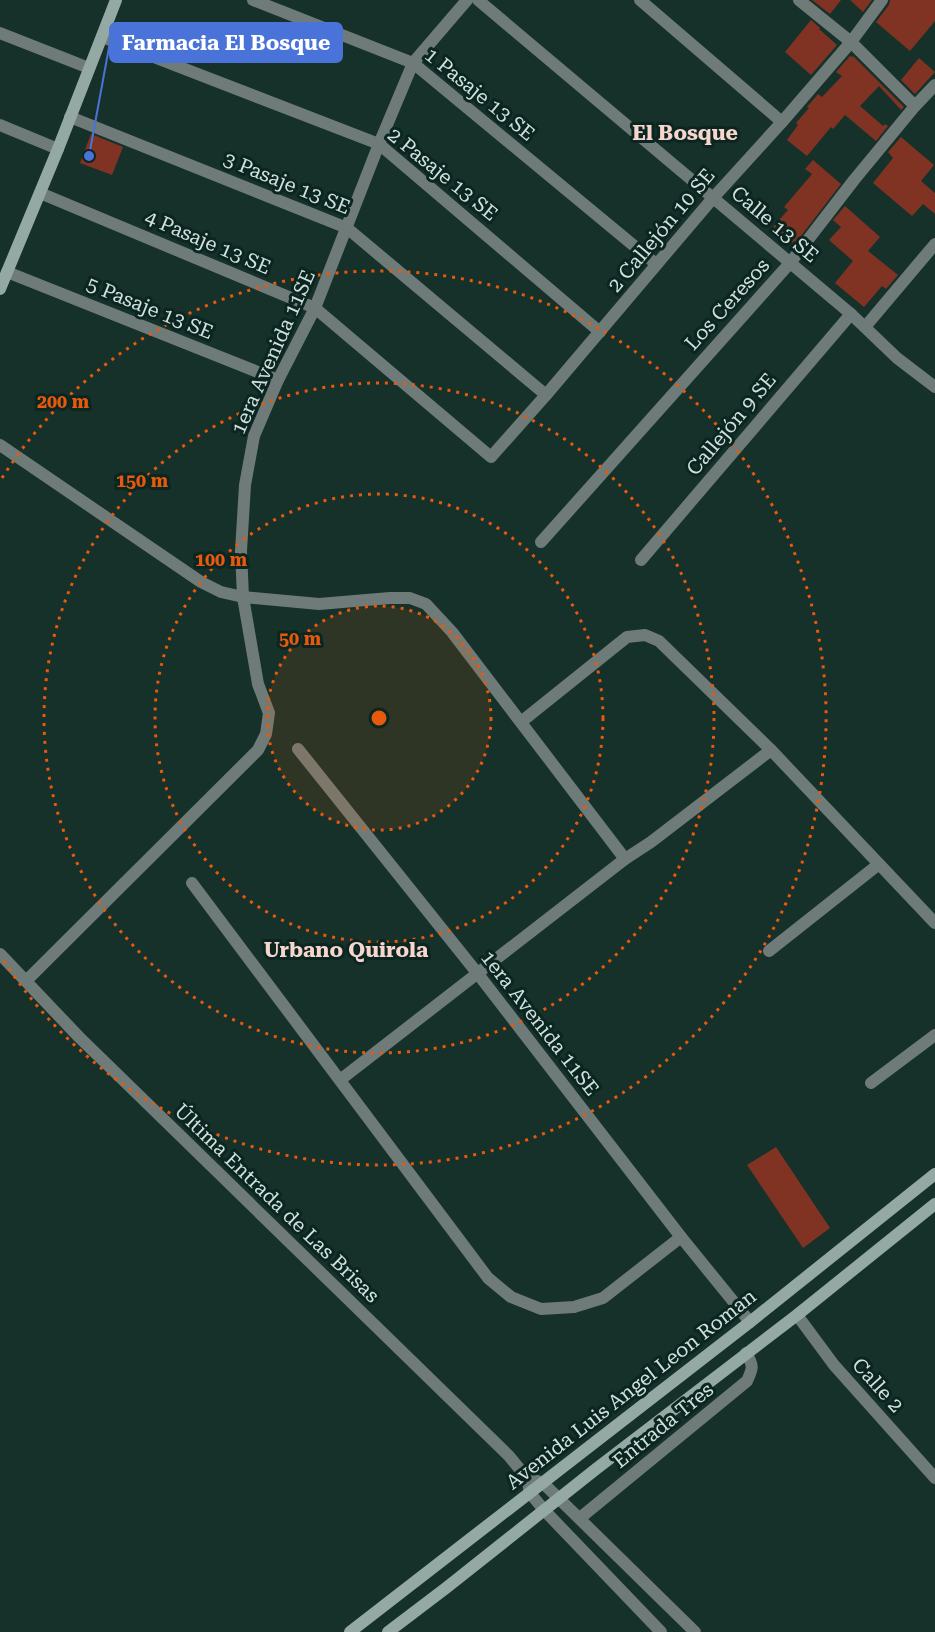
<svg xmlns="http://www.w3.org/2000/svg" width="935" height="1632" font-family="'Roboto Serif',serif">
	<rect width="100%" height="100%" fill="#16302a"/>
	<g fill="#813323">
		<path d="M812 0H841L830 14Z"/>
		<path d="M850 0H872L863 12Z"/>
		<path d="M890 0H935V21L910 51 876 22 889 5Z"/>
		<path d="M811 20 820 28 819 29 837 45 811 75 785 52Z"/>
		<path d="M850 56 852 57 853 56 904 107 901 110 879 86 860 106 883 126 885 124 888 126 876 141 845 115 833 129 831 127 807 156 787 140 798 125 796 123 809 108 807 107 818 94 822 97 842 76 836 72Z"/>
		<path d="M919 58 935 72 915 94 901 80Z"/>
		<path d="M91 134 123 147 112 175 80 163Z"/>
		<path d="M901 137 934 165 921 181 935 193V214L923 204 912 216 873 183 893 158 888 152Z"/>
		<path d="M813 160 841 184 794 245 773 227 788 210 784 207 812 174 805 169Z"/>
		<path d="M845 206 880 237 868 251 898 275 886 289 882 286 864 307 835 283 853 261 829 240 841 227 833 220Z"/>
		<path d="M776 1147 830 1228 803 1248 747 1165Z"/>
	</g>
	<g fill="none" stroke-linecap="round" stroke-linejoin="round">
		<g stroke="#6f7b78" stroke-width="12">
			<path d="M253 0 413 63 656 264"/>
			<path d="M478 0 851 314 897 358 935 387"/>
			<path d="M640 0 782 122"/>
			<path d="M799 0 851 42 915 106"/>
			<path d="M0 33 89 68"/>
			<path d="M102 37 379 144 600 332"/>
			<path d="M70 117 347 228 546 395"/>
			<path d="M0 125 58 149"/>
			<path d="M40 193 315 308 491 457 546 395 713 198 782 122 851 42 882 0"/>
			<path d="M7 272 278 380"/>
			<path d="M865 327 935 244"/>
			<path d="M0 445 201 582 221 592 243 597 319 604 390 598H410L426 604 452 632 625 859"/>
			<path d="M541 542 790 263 854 180 915 106 935 85"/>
			<path d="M641 560 851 314"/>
			<path d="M521 722 627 637 645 635 659 641 771 750 935 923"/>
			<path d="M298 749 478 974 681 1237 750 1322"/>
			<path d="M192 883 488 1278 511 1297 541 1309 574 1307 603 1298 681 1237"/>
			<path d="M769 951 879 864"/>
			<path d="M0 954 79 1037 509 1456 527 1478 530 1493 544 1510 661 1632"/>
			<path d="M26 981 258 750 266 734 269 713 258 684 243 597 241 551 245 485 254 436 278 380 315 308 379 144 413 63 467 0"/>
			<path d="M340 1080 625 859 651 842 771 750"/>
			<path d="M871 1083 935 1035"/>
			<path d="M797 1315 834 1365 935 1478"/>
			<path d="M534 1480 543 1483 695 1632"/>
			<path d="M580 1518 747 1381C753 1368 754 1366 746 1353"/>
		</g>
		<g stroke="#95a9a4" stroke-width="12">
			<path d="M0 289 58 149 116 0"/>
			<path d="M350 1632 750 1322 935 1174"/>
			<path d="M388 1632 446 1588 596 1469 797 1315 935 1204"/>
		</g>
	</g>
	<circle cx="379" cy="718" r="112" fill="#e8590c" fill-opacity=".12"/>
	<g fill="none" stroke="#e8590c" stroke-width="3" stroke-dasharray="3 6">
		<circle cx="379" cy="718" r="112"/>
		<circle cx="379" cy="718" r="224"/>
		<circle cx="379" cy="718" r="335"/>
		<path d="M2 478A447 447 0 1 1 2 958"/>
	</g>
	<g text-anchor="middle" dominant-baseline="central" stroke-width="6" stroke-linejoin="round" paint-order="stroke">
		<g font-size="20" fill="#d2e1dd" stroke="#0b2621">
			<text transform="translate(480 94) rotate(39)">1 Pasaje 13 SE</text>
			<text transform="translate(443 174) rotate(39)">2 Pasaje 13 SE</text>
			<text transform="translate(287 183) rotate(22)">3 Pasaje 13 SE</text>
			<text transform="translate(775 224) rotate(40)">Calle 13 SE</text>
			<text transform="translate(661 230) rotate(-50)">2 Callejón 10 SE</text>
			<text transform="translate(208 242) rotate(23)">4 Pasaje 13 SE</text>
			<text transform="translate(727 304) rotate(-48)">Los Ceresos</text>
			<text transform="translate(150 308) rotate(22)">5 Pasaje 13 SE</text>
			<text transform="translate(273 352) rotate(-66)">1era Avenida 11SE</text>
			<text transform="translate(731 424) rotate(-50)">Callejón 9 SE</text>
			<text transform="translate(540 1023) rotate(52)">1era Avenida 11SE</text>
			<text transform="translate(277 1203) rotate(44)">Última Entrada de Las Brisas</text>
			<text transform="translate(878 1385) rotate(48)">Calle 2</text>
			<text transform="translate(631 1389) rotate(-38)">Avenida Luis Angel Leon Roman</text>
			<text transform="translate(663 1425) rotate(-39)">Entrada Tres</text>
		</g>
		<g font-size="21" font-weight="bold" fill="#f8d6ce" stroke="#0b2621">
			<text x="685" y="133">El Bosque</text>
			<text x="346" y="950">Urbano Quirola</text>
		</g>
	</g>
	<circle cx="379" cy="718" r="9" fill="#e8590c" stroke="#0b2621" stroke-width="3"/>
	<g font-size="18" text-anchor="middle" font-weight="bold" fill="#e8590c" stroke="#0b2621" stroke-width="6" stroke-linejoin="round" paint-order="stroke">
		<text x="63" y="408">200 m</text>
		<text x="142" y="487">150 m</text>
		<text x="221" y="566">100 m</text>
		<text x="300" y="645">50 m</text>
	</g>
	<path fill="none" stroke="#4a73d9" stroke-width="2" d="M89 156L110 42"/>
	<circle fill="#4a73d9" stroke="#0b2621" stroke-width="2" cx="89" cy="156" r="6"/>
	<rect fill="#4a73d9" stroke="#4a73d9" stroke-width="2" x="110" y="23" width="232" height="39" rx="6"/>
	<g font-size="21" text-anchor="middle" font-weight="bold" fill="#fff">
		<text x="226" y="50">Farmacia El Bosque</text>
	</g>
</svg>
